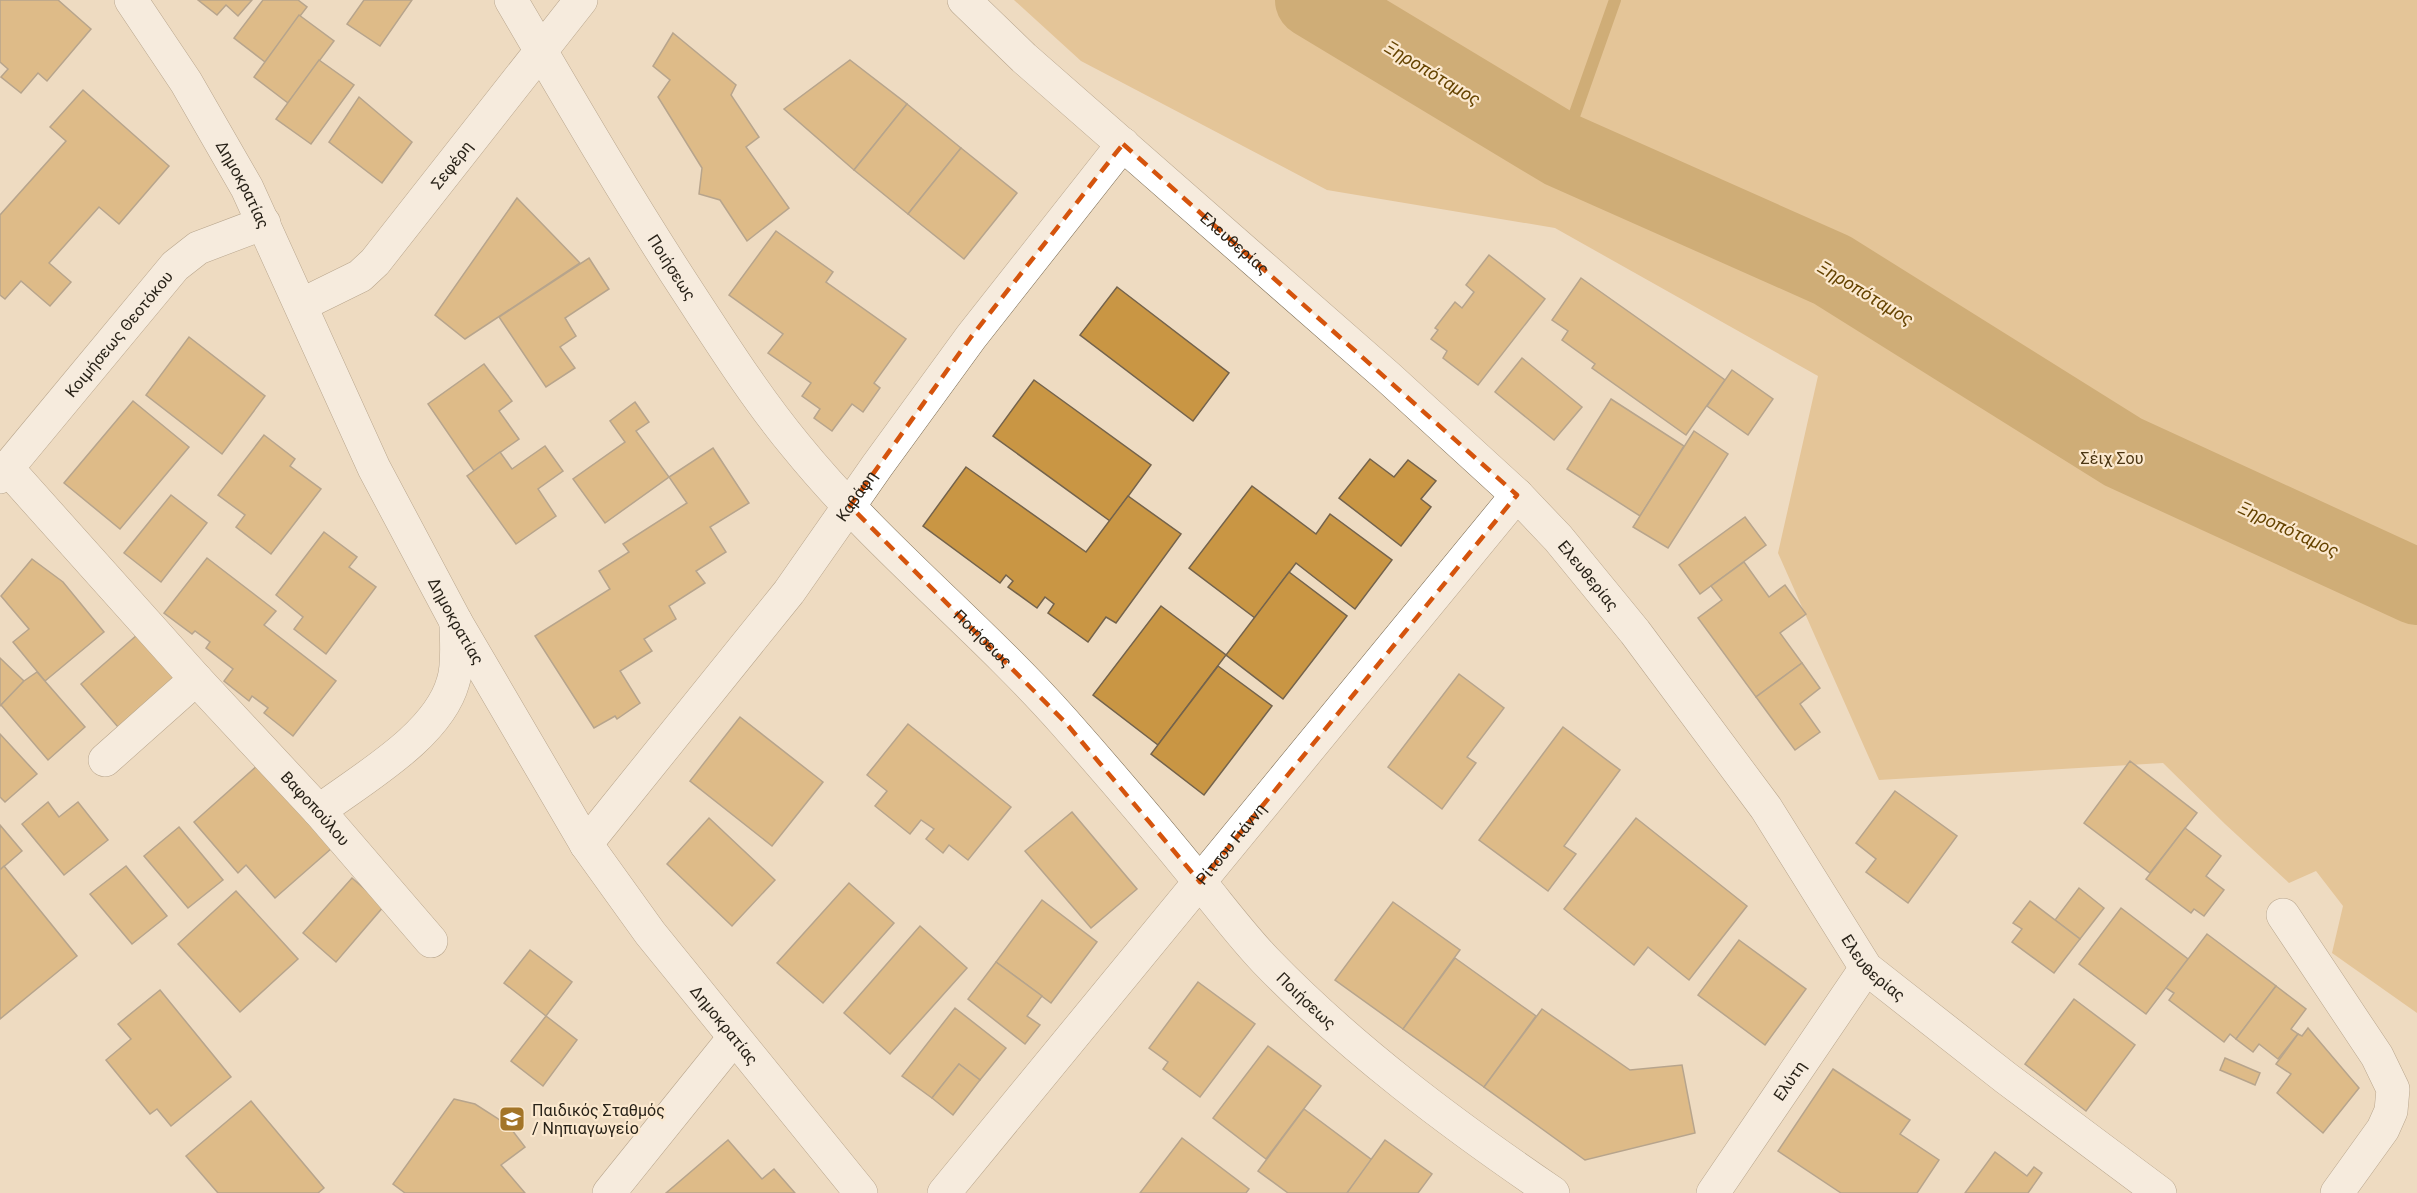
<svg xmlns="http://www.w3.org/2000/svg" width="2417" height="1193" font-family="Roboto,sans-serif">
	<rect width="100%" height="100%" fill="#eedbc1"/>
	<path fill="#d7aa67" d="M1014 0H2417V1013L2332 953 2343 906 2316 871 2289 883 2225 824 2163 763 1879 780 1778 553 1818 376 1555 228 1327 190 1081 61Z"/>
	<g fill="none" stroke-linecap="round" stroke-linejoin="round">
		<path stroke="#a8761e" stroke-width="12" d="M1562 150 1615 0"/>
		<path stroke="#a8761e" stroke-width="76" d="M1313 0 1562 150 1832 270 2123 452 2417 587"/>
	</g>
	<g fill="#c99644" stroke="#74634c" stroke-width="1.5">
		<path d="M0 0H58L91 29 47 81 38 73 21 93 1 77 8 69 0 62Z"/>
		<path d="M198 0H252L238 16 226 5 217 15Z"/>
		<path d="M263 0H298L307 7 265 62 234 38Z"/>
		<path d="M364 0H412L380 46 347 24Z"/>
		<path d="M299 15 334 41 288 103 254 77Z"/>
		<path d="M673 33 736 85 731 95 759 137 746 147 789 208 747 241 720 200 699 194 702 168 658 97 670 80 653 66Z"/>
		<path d="M319 60 354 85 311 144 276 119Z"/>
		<path d="M850 60 907 104 854 170 784 109Z"/>
		<path d="M83 90 169 166 119 224 99 207 49 263 71 282 50 306 21 281 5 299 0 295V215L66 141 50 127Z"/>
		<path d="M359 97 412 142 382 183 329 142Z"/>
		<path d="M907 104 961 148 908 214 854 170Z"/>
		<path d="M961 148 1017 193 964 259 908 214Z"/>
		<path d="M517 198 580 263 465 339 435 315Z"/>
		<path d="M776 231 833 272 826 282 906 339 874 383 880 388 863 412 852 404 832 431 814 418 820 409 802 396 811 383 768 353 783 334 729 295Z"/>
		<path d="M1489 255 1545 299 1478 385 1443 358 1447 351 1431 339 1438 330 1435 328 1455 302 1462 308 1474 292 1466 285Z"/>
		<path d="M589 258 609 289 565 318 576 336 560 347 575 368 546 387 499 317Z"/>
		<path d="M1581 278 1725 380 1686 435 1592 368 1595 364 1562 340 1568 331 1552 320Z"/>
		<path d="M1117 287 1229 373 1193 421 1080 335Z"/>
		<path d="M189 337 265 396 222 454 146 395Z"/>
		<path d="M1522 358 1582 407 1554 440 1495 392Z"/>
		<path d="M484 364 512 401 499 411 519 439 474 471 428 404Z"/>
		<path d="M1732 370 1773 399 1748 435 1707 406Z"/>
		<path d="M1034 380 1151 465 1110 521 993 436Z"/>
		<path d="M1611 399 1684 446 1640 516 1567 469Z"/>
		<path d="M133 401 189 447 120 529 64 483Z"/>
		<path d="M635 402 649 422 636 431 669 477 605 523 573 479 625 442 610 421Z"/>
		<path d="M1694 431 1728 454 1668 548 1633 527Z"/>
		<path d="M264 435 295 459 290 466 321 489 271 554 236 527 245 515 218 495Z"/>
		<path d="M545 446 563 471 538 489 556 516 516 544 467 476 500 452 512 469Z"/>
		<path d="M713 448 749 503 710 527 726 552 696 571 705 583 669 606 676 619 644 639 652 651 620 671 640 703 617 719 615 716 594 728 535 636 610 589 599 571 629 552 623 544 687 503 669 477Z"/>
		<path d="M1370 459 1394 477 1408 460 1436 481 1421 499 1431 507 1401 546 1339 498Z"/>
		<path d="M966 467 1086 552 1128 496 1181 534 1116 623 1106 617 1088 642 1048 613 1054 604 1045 597 1037 608 1008 587 1013 581 1006 575 1000 583 923 526Z"/>
		<path d="M1252 486 1316 534 1330 514 1392 560 1355 609 1296 563 1255 618 1189 568Z"/>
		<path d="M171 495 207 523 161 582 124 553Z"/>
		<path d="M1745 517 1766 545 1700 594 1679 565Z"/>
		<path d="M324 532 357 557 349 567 376 587 326 654 294 629 303 617 276 595Z"/>
		<path d="M207 558 276 611 264 625 336 681 293 736 264 713 268 708 252 696 249 701 224 681 233 669 206 648 210 642 195 631 192 634 164 613Z"/>
		<path d="M32 559 63 582 104 632 45 681 13 642 29 629 1 596Z"/>
		<path d="M1744 562 1769 597 1785 585 1806 614 1780 633 1802 663 1756 697 1698 618 1722 600 1711 586Z"/>
		<path d="M1289 572 1347 616 1283 699 1226 655Z"/>
		<path d="M1161 606 1226 655 1158 745 1093 695Z"/>
		<path d="M145 628 188 679 124 734 81 684Z"/>
		<path d="M0 658 24 681 0 706Z"/>
		<path d="M1802 663 1820 688 1800 704 1820 732 1795 750 1756 697Z"/>
		<path d="M1218 666 1272 706 1204 795 1151 754Z"/>
		<path d="M37 672 85 727 48 760 1 705 24 681Z"/>
		<path d="M1459 674 1504 708 1467 757 1476 763 1442 809 1388 767Z"/>
		<path d="M740 717 823 782 772 846 690 781Z"/>
		<path d="M908 724 1011 807 968 860 949 845 943 853 926 839 934 829 921 820 910 834 875 806 887 791 867 775Z"/>
		<path d="M1563 727 1620 770 1564 846 1576 854 1548 891 1479 840Z"/>
		<path d="M0 734 37 774 5 802 0 797Z"/>
		<path d="M2130 761 2197 813 2150 873 2084 823Z"/>
		<path d="M258 765 332 848 275 898 246 865 238 873 194 822Z"/>
		<path d="M1895 791 1957 836 1908 903 1866 872 1876 859 1856 843Z"/>
		<path d="M48 802 59 817 78 802 108 840 64 875 22 824Z"/>
		<path d="M1072 812 1137 889 1091 928 1025 851Z"/>
		<path d="M709 818 775 880 732 926 667 864Z"/>
		<path d="M1636 818 1747 906 1689 980 1648 947 1634 965 1564 909Z"/>
		<path d="M0 825 22 851 0 870Z"/>
		<path d="M179 827 223 880 188 908 144 856Z"/>
		<path d="M2185 828 2221 856 2206 876 2224 890 2204 916 2194 909 2191 913 2146 879Z"/>
		<path d="M4 866 77 956 0 1019V870Z"/>
		<path d="M126 866 167 916 132 944 90 894Z"/>
		<path d="M352 878 384 906 336 962 303 933Z"/>
		<path d="M849 883 894 923 823 1003 777 963Z"/>
		<path d="M2079 888 2104 908 2080 939 2055 920Z"/>
		<path d="M236 891 298 959 240 1012 178 944Z"/>
		<path d="M1042 900 1097 942 1051 1003 996 962Z"/>
		<path d="M2030 901 2080 939 2054 973 2012 942 2022 929 2013 923Z"/>
		<path d="M1393 902 1460 950 1403 1029 1335 980Z"/>
		<path d="M2121 908 2188 959 2146 1014 2079 964Z"/>
		<path d="M920 926 967 968 890 1054 844 1013Z"/>
		<path d="M2207 934 2276 986 2236 1039 2230 1034 2224 1042 2169 1000 2174 993 2166 988Z"/>
		<path d="M1739 940 1806 989 1765 1045 1698 995Z"/>
		<path d="M530 950 572 982 546 1016 504 983Z"/>
		<path d="M1455 958 1536 1016 1484 1087 1403 1029Z"/>
		<path d="M996 962 1042 996 1027 1016 1040 1025 1025 1044 968 999Z"/>
		<path d="M1198 982 1255 1024 1200 1097 1163 1069 1168 1062 1149 1048Z"/>
		<path d="M2276 986 2306 1009 2291 1029 2298 1034 2278 1059 2259 1044 2253 1052 2236 1039Z"/>
		<path d="M160 990 231 1077 171 1126 157 1109 150 1114 106 1060 131 1039 118 1024Z"/>
		<path d="M2074 999 2135 1045 2086 1111 2025 1064Z"/>
		<path d="M955 1008 1006 1048 980 1080 959 1064 932 1098 902 1076Z"/>
		<path d="M1542 1009 1630 1070 1682 1065 1695 1133 1585 1160 1484 1087Z"/>
		<path d="M546 1016 577 1040 543 1086 511 1061Z"/>
		<path d="M2308 1028 2359 1088 2323 1133 2277 1093 2291 1074 2276 1064 2298 1034 2302 1036Z"/>
		<path d="M1268 1046 1321 1086 1266 1159 1213 1118Z"/>
		<path d="M2225 1058 2260 1073 2255 1085 2220 1070Z"/>
		<path d="M959 1064 980 1080 953 1115 932 1098Z"/>
		<path d="M1833 1069 1910 1120 1900 1134 1939 1160 1917 1193H1841L1778 1151Z"/>
		<path d="M454 1099 475 1104 497 1118 512 1130 525 1147 501 1165 525 1193H405L393 1184Z"/>
		<path d="M251 1101 324 1188 318 1193H218L186 1156Z"/>
		<path d="M1304 1109 1372 1160 1347 1193H1288L1258 1171Z"/>
		<path d="M1182 1138 1249 1189 1246 1193H1140Z"/>
		<path d="M728 1140 762 1179 774 1169 795 1193H666Z"/>
		<path d="M1385 1140 1432 1174 1418 1193H1347Z"/>
		<path d="M1995 1152 2027 1176 2034 1167 2042 1173 2028 1193H1965Z"/>
	</g>
	<g fill="none" stroke-linecap="round" stroke-linejoin="round">
		<defs>
			<g id="minor">
				<path id="s1" d="M131 0 186 82 247 188 374 468 456 622 586 844 650 933 861 1193"/>
				<path id="s2" d="M511 0C569 99 627 199 690 295 724 347 757 399 796 446 877 546 979 626 1064 722 1110 774 1156 828 1199 881 1222 909 1242 936 1266 961 1351 1049 1453 1125 1553 1193"/>
				<path id="s3" d="M964 0 1024 58 1388 377 1517 495 1558 538 1635 632 1766 808 1866 968 2006 1078 2160 1193"/>
				<path id="s4" d="M301 305 360 276 375 262 581 0"/>
				<path id="s5" d="M8 469 196 679 319 811 431 941"/>
				<path id="s6" d="M0 477 175 266 198 248 264 223"/>
				<path d="M105 760 196 679"/>
				<path d="M319 811C363 778 438 736 453 682 459 664 456 640 456 622"/>
				<path id="s7" d="M586 844 789 592 877 466 971 337 1123 144"/>
				<path d="M2283 915 2377 1056 2393 1089 2391 1111 2383 1129 2337 1193"/>
				<path d="M609 1193 733 1039"/>
				<path id="s8" d="M944 1193 1517 495"/>
				<path id="s9" d="M1713 1193 1866 968"/>
			</g>
		</defs>
		<use href="#minor" stroke="#77674f" stroke-width="34"/>
		<use href="#minor" stroke="#fff" stroke-width="33"/>
	</g>
	<path d="M0 0H2417V1193H0ZM1123 144 1517 495 1200 882 1065 722 850 506 971 337Z" fill="#eedbc1" fill-opacity=".55" fill-rule="evenodd"/>
	<path fill="none" stroke="#d5540d" stroke-width="4.5" stroke-dasharray="12 8" stroke-linejoin="round" d="M1123 144 1517 495 1200 882 1065 722 850 506 971 337Z"/>
	<defs>
		<symbol id="school-square" viewBox="-11 -11 22 22"><rect x="-9" y="-9" width="18" height="18" rx="4" fill="#a37528" stroke="#fbe8ce"/><path d="M0-5L7-2L0 1L-7-2ZM-4 1L0 2.5L4 1V4Q0 6-4 4Z" fill="#fff"/></symbol>
	</defs>
	<g fill-rule="evenodd">
		<use href="#school-square" x="497" y="1104" width="30" height="30"/>
	</g>
	<g text-anchor="middle" dominant-baseline="central" stroke-width="4.5" stroke-linejoin="round" paint-order="stroke">
		<g font-size="16" fill="#292319" stroke="#fbe8ce">
			<text stroke="none"><textPath href="#s4" startOffset="210">Σεφέρη</textPath></text>
			<text stroke="none"><textPath href="#s1" startOffset="216">Δημοκρατίας</textPath></text>
			<text stroke="none"><textPath href="#s3" startOffset="364">Ελευθερίας</textPath></text>
			<text stroke="none"><textPath href="#s2" startOffset="312">Ποιήσεως</textPath></text>
			<text stroke="none"><textPath href="#s6" startOffset="186">Κοιμήσεως Θεοτόκου</textPath></text>
			<text stroke="none"><textPath href="#s7" startOffset="441">Καβάφη</textPath></text>
			<text stroke="none"><textPath href="#s3" startOffset="850">Ελευθερίας</textPath></text>
			<text stroke="none"><textPath href="#s1" startOffset="702">Δημοκρατίας</textPath></text>
			<text stroke="none"><textPath href="#s2" startOffset="798">Ποιήσεως</textPath></text>
			<text stroke="none"><textPath href="#s5" startOffset="458">Βαφοπούλου</textPath></text>
			<text stroke="none"><textPath href="#s8" startOffset="452">Ρίτσου Γιάννη</textPath></text>
			<text stroke="none"><textPath href="#s3" startOffset="1336">Ελευθερίας</textPath></text>
			<text stroke="none"><textPath href="#s2" startOffset="1284">Ποιήσεως</textPath></text>
			<text stroke="none"><textPath href="#s1" startOffset="1188">Δημοκρατίας</textPath></text>
			<text stroke="none"><textPath href="#s9" startOffset="136">Ελύτη</textPath></text>
		</g>
		<g font-size="16" fill="#4b3512" stroke="#fbe8ce">
			<text x="2112" y="458">Σέιχ Σου</text>
		</g>
		<g font-size="16" fill="#292319" stroke="#fbe8ce" text-anchor="start">
			<text x="532" y="1110">Παιδικός Σταθμός<tspan x="532" dy="18">/ Νηπιαγωγείο</tspan></text>
		</g>
		<g font-size="18" font-style="italic" fill="#654300" stroke="#fbe8ce">
			<text transform="translate(1433 73) rotate(31)">Ξηροπόταμος</text>
			<text transform="translate(1866 293) rotate(31)">Ξηροπόταμος</text>
			<text transform="translate(2289 529) rotate(25)">Ξηροπόταμος</text>
		</g>
	</g>
</svg>
